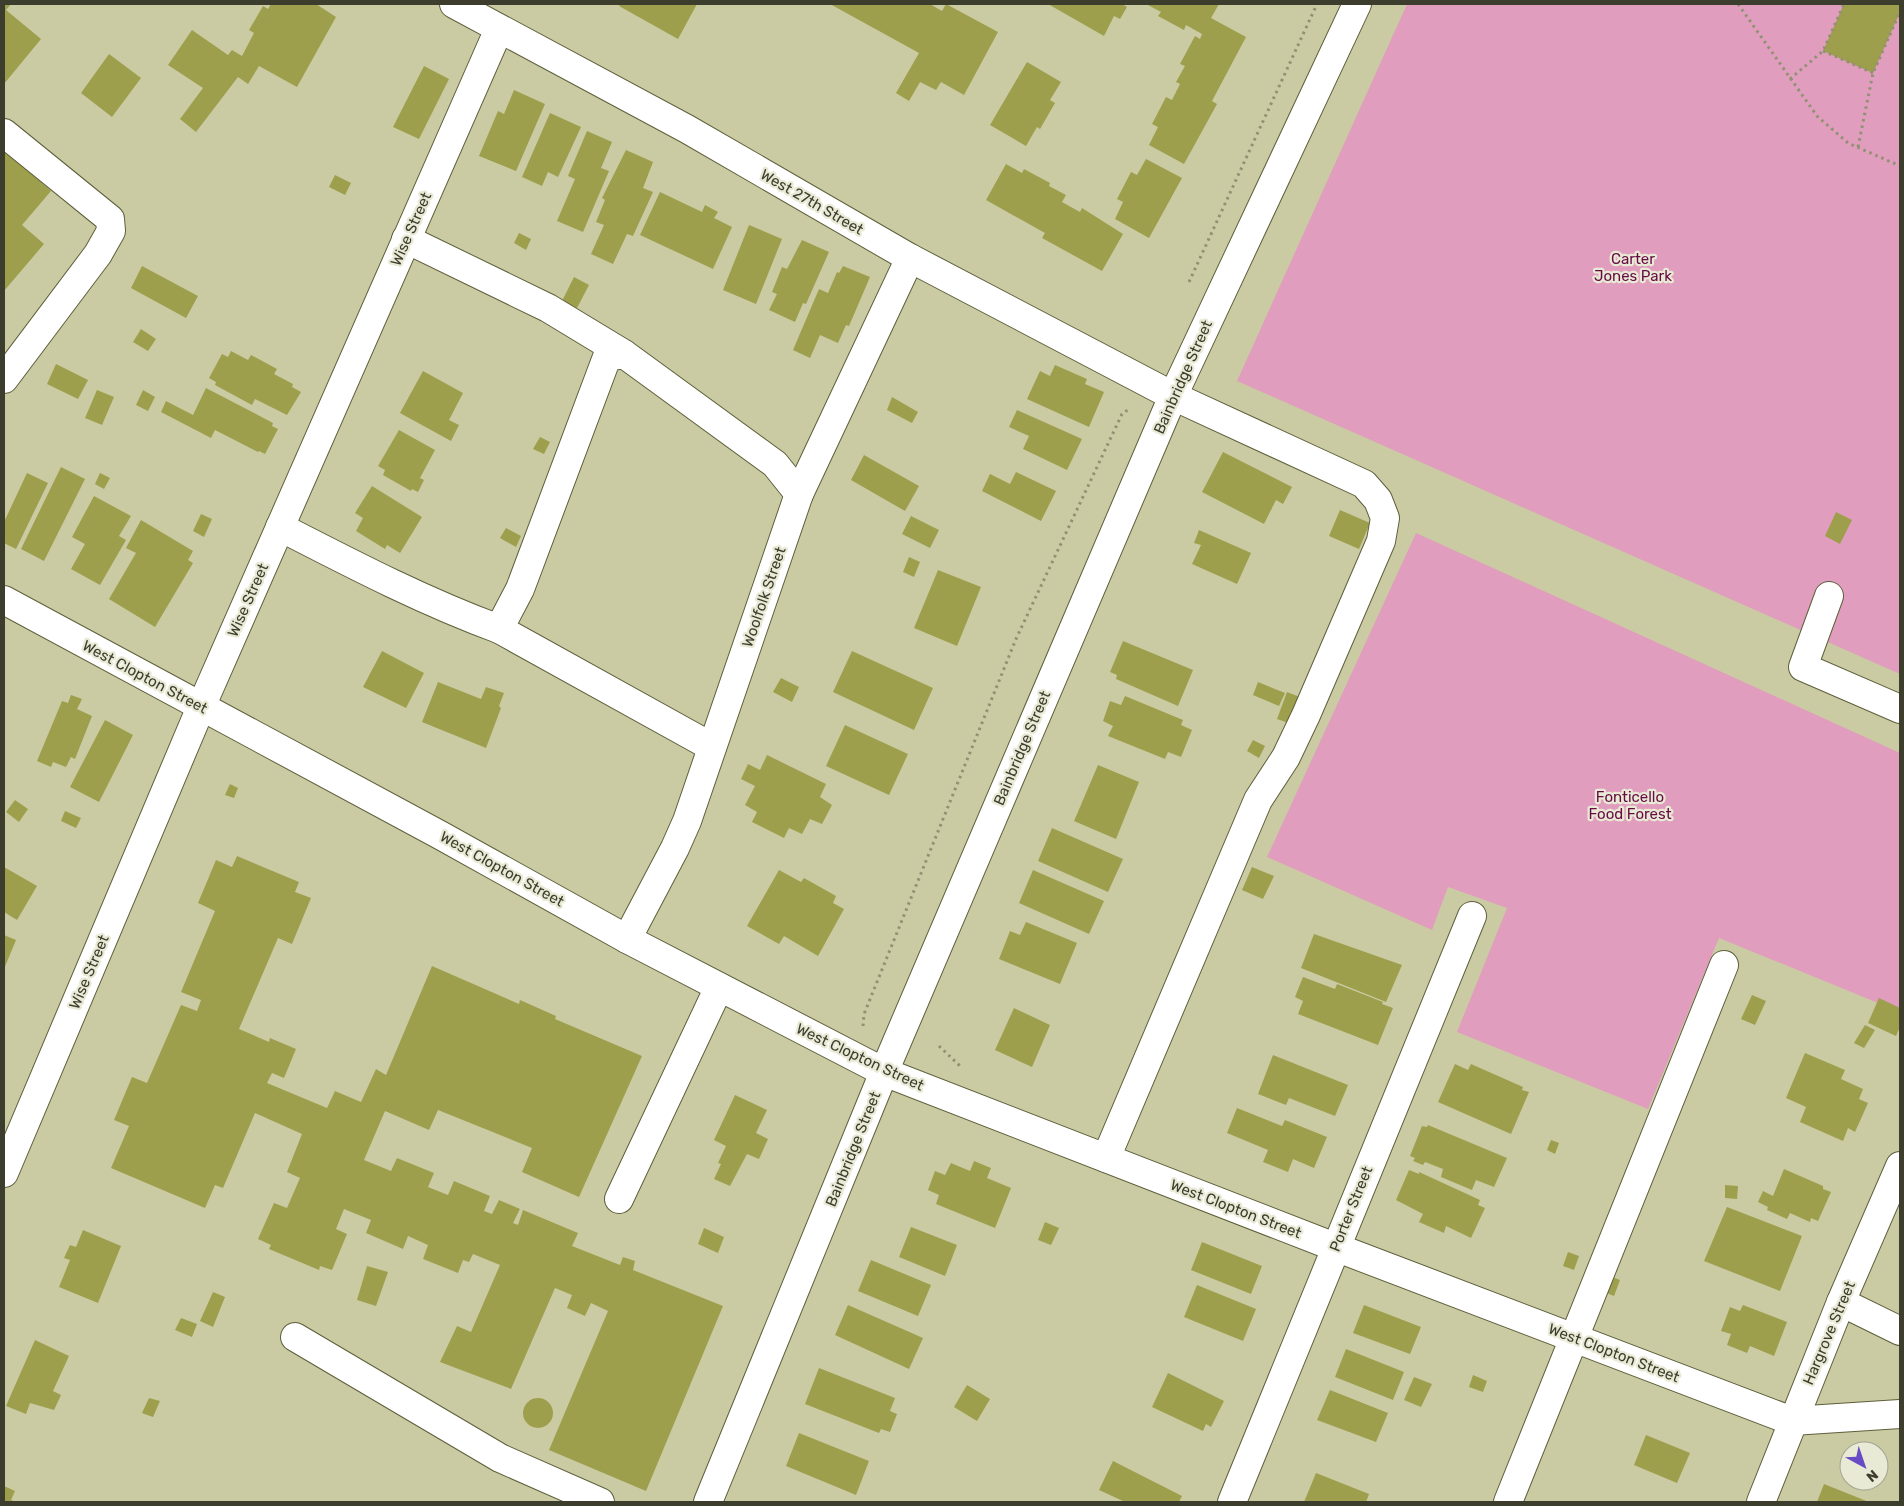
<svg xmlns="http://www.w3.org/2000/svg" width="1904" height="1506" font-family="Rubik,sans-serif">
	<rect width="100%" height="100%" fill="#cacba3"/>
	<g fill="#e19dbd">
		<path d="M1407 4H1900V674L1237 381Z"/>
		<path d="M1416 533 1900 753V1012L1719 938 1648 1109 1457 1032 1507 908 1448 887 1432 930 1267 857Z"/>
	</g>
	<g fill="#9e9f4d">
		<path d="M4 4H11L6 10 41 39 4 84Z"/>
		<path d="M271 4H316L336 17 297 87 259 66 248 84 238 77 196 132 180 119 203 88 168 65 192 30 228 55 232 50 242 56 254 33 249 30 263 6 268 9Z"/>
		<path d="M620 4H697L678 39 619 6Z"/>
		<path d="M830 4H930L942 11 946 4 998 32 964 95 941 82 936 90 920 82 909 101 896 93 919 53Z"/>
		<path d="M1048 4H1122L1127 7 1120 19 1114 16 1104 36Z"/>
		<path d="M1146 4H1219L1211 18 1246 37 1212 101 1217 104 1184 164 1149 145 1158 127 1152 124 1166 97 1172 100 1180 84 1176 82 1185 66 1180 64 1195 36 1200 39 1202 34 1186 25 1184 30 1158 16 1161 12Z"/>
		<path d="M1844 4H1900V12L1873 73 1823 51Z"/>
		<path d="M109 54 141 78 112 117 81 93Z"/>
		<path d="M1027 62 1061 82 1050 100 1055 103 1040 129 1037 127 1026 146 990 125Z"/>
		<path d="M424 66 449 79 419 139 393 127Z"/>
		<path d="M514 90 545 104 516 171 479 156 498 111 504 114Z"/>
		<path d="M550 113 581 127 558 177 548 172 542 186 522 177Z"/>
		<path d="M587 131 612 142 601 168 609 171 583 232 557 221 575 179 568 176Z"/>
		<path d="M4 150 51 191 22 225 44 244 4 291V217L5 215 4 214Z"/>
		<path d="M626 150 653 162 643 188 653 192 633 236 627 234 613 264 591 254 604 225 596 222 605 200 602 198Z"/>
		<path d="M1146 159 1182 178 1149 238 1115 219 1123 202 1117 199 1131 172 1137 175Z"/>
		<path d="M1006 164 1022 173 1024 169 1050 183 1049 186 1066 195 1062 202 1080 212 1082 208 1123 234 1102 271 1042 238 1045 233 986 200Z"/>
		<path d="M335 175 351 183 345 195 329 187Z"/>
		<path d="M660 192 702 212 705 205 718 212 714 218 732 227 713 269 640 235Z"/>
		<path d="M749 225 782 239 756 304 723 290Z"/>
		<path d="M519 233 531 239 526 250 514 243Z"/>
		<path d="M802 240 829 252 806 304 803 303 795 322 769 310 777 294 772 292 782 267 787 269Z"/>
		<path d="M142 266 198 296 186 318 131 288Z"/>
		<path d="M843 266 870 277 849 326 846 325 838 343 820 335 810 358 793 350 819 289 828 293 837 272 839 273Z"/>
		<path d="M574 277 589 285 577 308 562 301Z"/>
		<path d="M141 329 156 339 148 351 133 342Z"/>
		<path d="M231 351 248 360 251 355 277 369 274 374 293 384 292 387 301 392 287 415 255 399 252 405 215 385 216 382 209 378 222 354 228 357Z"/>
		<path d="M56 364 88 380 78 399 47 384Z"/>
		<path d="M1055 365 1087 379 1085 384 1104 392 1089 427 1027 399 1040 371 1050 376Z"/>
		<path d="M423 371 463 393 449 420 459 425 451 441 400 413Z"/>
		<path d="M206 388 273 423 272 426 278 429 265 454 259 451 258 452 215 430 211 438 161 412 166 401 193 415Z"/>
		<path d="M97 390 114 397 102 425 85 418Z"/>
		<path d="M143 390 155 397 148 411 136 405Z"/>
		<path d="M892 397 918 412 912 423 887 410Z"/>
		<path d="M1017 410 1082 439 1067 470 1023 449 1029 436 1009 427Z"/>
		<path d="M399 430 435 450 420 478 424 480 418 492 412 489 411 491 383 475 385 470 378 466Z"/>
		<path d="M540 437 550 442 544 454 533 449Z"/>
		<path d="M1223 452 1292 487 1283 504 1276 500 1264 524 1202 492Z"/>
		<path d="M864 455 919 486 905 511 851 480Z"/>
		<path d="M61 467 85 479 44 561 21 549Z"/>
		<path d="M1016 472 1056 491 1041 521 982 491 990 474 1010 484Z"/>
		<path d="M27 473 48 483 16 549 4 543V522Z"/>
		<path d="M100 473 110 478 104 489 95 484Z"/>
		<path d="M372 486 422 517 400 553 387 545 385 549 356 531 363 518 355 513Z"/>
		<path d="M94 496 131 516 119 536 126 540 100 585 71 569 85 544 72 537Z"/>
		<path d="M1340 510 1370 523 1359 549 1329 536Z"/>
		<path d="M1836 512 1852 520 1840 544 1825 536Z"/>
		<path d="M201 514 212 519 204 537 193 531Z"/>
		<path d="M911 516 939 530 930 548 902 534Z"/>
		<path d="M141 520 193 551 188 560 193 563 155 627 109 599 136 553 126 548Z"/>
		<path d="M506 528 521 536 516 547 500 538Z"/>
		<path d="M1199 530 1251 553 1237 584 1192 564 1201 545 1194 543Z"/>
		<path d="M909 557 920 562 914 577 903 572Z"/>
		<path d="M938 570 981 587 957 646 914 628Z"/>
		<path d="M1123 641 1193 670 1178 706 1116 679 1117 675 1110 672Z"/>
		<path d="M382 651 424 673 406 708 363 687Z"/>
		<path d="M852 651 933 688 914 730 833 692Z"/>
		<path d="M781 678 799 687 792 702 773 692Z"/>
		<path d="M438 682 481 699 486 687 504 693 499 706 501 708 486 748 422 722Z"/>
		<path d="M1258 682 1285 693 1279 706 1253 695Z"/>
		<path d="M1287 692 1305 699 1294 725 1277 719Z"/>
		<path d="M71 695 82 699 77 709 92 716 75 759 71 757 66 767 53 762 51 767 37 761 62 701 68 703Z"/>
		<path d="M1125 696 1183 720 1181 725 1192 730 1181 757 1168 752 1165 759 1108 736 1113 726 1103 721 1110 701 1121 705Z"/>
		<path d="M105 720 133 735 99 802 70 787Z"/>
		<path d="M845 725 908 754 889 795 826 766Z"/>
		<path d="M1253 740 1265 746 1259 758 1247 751Z"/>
		<path d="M767 755 826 784 820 797 832 805 822 824 810 819 802 834 789 828 784 838 752 822 757 812 745 805 755 786 741 779 748 764 760 770Z"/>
		<path d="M1098 765 1139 782 1116 839 1074 821Z"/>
		<path d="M230 784 238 788 234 798 225 795Z"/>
		<path d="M15 800 28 809 19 822 6 812Z"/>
		<path d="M65 811 81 818 76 828 61 821Z"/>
		<path d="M1052 828 1123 859 1108 892 1038 861Z"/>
		<path d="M237 856 299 882 295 892 311 898 292 944 278 938 239 1029 269 1042 270 1038 296 1049 284 1078 272 1073 267 1083 327 1108 335 1091 361 1102 376 1069 386 1075 432 966 519 1004 520 1000 556 1016 555 1019 642 1056 579 1197 522 1172 532 1148 438 1110 429 1130 385 1111 364 1160 391 1171 397 1158 434 1173 428 1187 448 1195 454 1181 490 1196 484 1211 492 1214 499 1200 520 1209 513 1223 518 1225 523 1210 578 1233 572 1246 620 1265 623 1257 635 1261 633 1270 723 1306 646 1491 549 1450 608 1311 591 1303 585 1316 567 1308 572 1295 555 1288 511 1389 440 1362 457 1326 471 1332 500 1265 473 1254 469 1262 463 1260 458 1273 423 1259 428 1245 408 1236 403 1249 366 1233 371 1220 344 1209 336 1229 347 1234 332 1270 320 1266 319 1270 269 1249 271 1245 258 1239 274 1203 287 1208 300 1178 287 1172 302 1134 255 1113 223 1188 215 1185 205 1208 111 1168 129 1126 114 1120 132 1077 147 1083 181 1005 197 1011 201 1000 181 992 215 911 198 903 216 860 232 867Z"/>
		<path d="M4 867 37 886 17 920 4 912Z"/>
		<path d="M1252 867 1274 876 1263 899 1242 890Z"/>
		<path d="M779 870 801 882 804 878 836 896 833 903 844 909 818 956 784 936 779 944 747 926Z"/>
		<path d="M1033 870 1104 901 1089 934 1019 903Z"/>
		<path d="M1026 922 1077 943 1060 984 999 959 1010 931 1020 935Z"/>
		<path d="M1314 934 1402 965 1386 1002 1301 968Z"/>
		<path d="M4 935 16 940 4 969Z"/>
		<path d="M1303 977 1335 989 1337 984 1383 1002 1382 1004 1393 1008 1378 1045 1298 1014 1303 1001 1295 997Z"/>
		<path d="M1752 995 1766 1001 1755 1025 1741 1019Z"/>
		<path d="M1879 998 1900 1008V1027L1896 1036 1868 1023Z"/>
		<path d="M1014 1008 1050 1025 1032 1067 995 1050Z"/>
		<path d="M1865 1025 1875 1030 1864 1048 1854 1043Z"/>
		<path d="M1805 1053 1845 1070 1841 1079 1863 1089 1859 1099 1868 1103 1855 1132 1848 1128 1843 1141 1800 1122 1806 1107 1786 1098Z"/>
		<path d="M1273 1055 1348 1085 1335 1116 1289 1098 1286 1105 1258 1094Z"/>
		<path d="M1455 1064 1468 1070 1471 1064 1523 1087 1522 1090 1529 1092 1511 1134 1438 1102Z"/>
		<path d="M735 1095 767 1110 756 1133 768 1139 759 1159 747 1154 730 1186 714 1179 721 1164 718 1163 726 1146 714 1140Z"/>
		<path d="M1237 1108 1282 1126 1285 1120 1327 1137 1314 1168 1293 1159 1288 1172 1263 1162 1268 1150 1227 1133Z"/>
		<path d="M1428 1125 1507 1158 1494 1187 1476 1180 1472 1190 1441 1177 1443 1169 1425 1162 1423 1165 1413 1161 1415 1158 1410 1156 1422 1126 1427 1127Z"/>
		<path d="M1551 1140 1559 1143 1555 1154 1547 1150Z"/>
		<path d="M974 1161 991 1168 987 1178 1011 1188 995 1228 936 1204 939 1195 928 1190 935 1171 945 1175 951 1163 970 1171Z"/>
		<path d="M1784 1169 1823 1186V1189L1831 1192 1818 1221 1811 1218 1810 1222 1790 1213 1787 1219 1767 1210 1768 1207 1758 1202 1763 1191 1773 1196Z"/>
		<path d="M1409 1170 1419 1174V1172L1480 1200 1478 1205 1485 1208 1471 1238 1446 1226 1444 1233 1419 1222 1423 1214 1396 1200Z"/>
		<path d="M1725 1185 1738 1186 1737 1199 1725 1198Z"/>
		<path d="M1727 1207 1802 1236 1780 1291 1704 1261Z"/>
		<path d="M1045 1222 1059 1228 1051 1245 1038 1240Z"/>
		<path d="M911 1227 957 1245 945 1276 899 1257Z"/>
		<path d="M704 1228 724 1237 718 1253 698 1244Z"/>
		<path d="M83 1230 121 1246 98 1303 59 1287 70 1260 64 1258 70 1245 76 1247Z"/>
		<path d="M1202 1242 1262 1266 1251 1294 1191 1270Z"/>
		<path d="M1568 1252 1579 1256 1574 1270 1563 1266Z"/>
		<path d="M871 1260 931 1285 918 1316 858 1291Z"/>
		<path d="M367 1266 388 1272 376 1306 357 1300Z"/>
		<path d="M1610 1276 1620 1280 1614 1296 1604 1292Z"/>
		<path d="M1197 1285 1256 1309 1243 1341 1184 1317Z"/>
		<path d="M213 1292 225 1297 213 1327 200 1321Z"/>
		<path d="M848 1305 923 1338 909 1369 835 1335Z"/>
		<path d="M1364 1305 1421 1327 1410 1354 1353 1333Z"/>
		<path d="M1743 1305 1787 1322 1774 1356 1750 1346 1747 1353 1727 1345 1731 1334 1721 1331 1730 1307 1740 1311Z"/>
		<path d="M181 1318 197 1324 192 1337 175 1330Z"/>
		<path d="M35 1340 69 1356 53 1391 61 1395 54 1410 30 1403 26 1414 6 1406Z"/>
		<path d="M1346 1349 1404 1372 1393 1400 1335 1377Z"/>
		<path d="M819 1368 895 1398 890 1411 897 1414 890 1432 881 1429 879 1433 805 1404Z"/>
		<path d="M1168 1373 1224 1401 1211 1427 1206 1424 1203 1431 1152 1407Z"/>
		<path d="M1473 1375 1487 1381 1483 1392 1469 1387Z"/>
		<path d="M1414 1377 1432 1384 1421 1407 1404 1400Z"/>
		<path d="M967 1385 990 1399 977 1421 954 1407Z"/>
		<path d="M1330 1390 1388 1413 1376 1442 1317 1420Z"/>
		<circle cx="538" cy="1413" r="15"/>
		<path d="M149 1398 160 1401 153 1417 142 1413Z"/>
		<path d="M799 1433 869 1461 856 1495 786 1466Z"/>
		<path d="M1646 1435 1690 1453 1677 1483 1634 1465Z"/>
		<path d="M1113 1461 1182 1496 1179 1502H1125L1099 1490Z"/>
		<path d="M1316 1473 1369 1494 1366 1502H1304Z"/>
		<path d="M1824 1484 1869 1502H1817Z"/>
		<path d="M4 1486 15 1491 11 1500 16 1502H4Z"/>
	</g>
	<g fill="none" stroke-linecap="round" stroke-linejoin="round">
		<defs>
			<g id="minor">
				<path d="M454 4 687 129 910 258 1173 396 1364 484 1378 500 1385 518 1381 541 1306 715 1286 757 1258 800 1106 1158"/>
				<path d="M4 133 110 219 111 231 98 254 4 379"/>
				<path d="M406 239 548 308 624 354"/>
				<path d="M280 527C352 564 423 601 499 629"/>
				<path d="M1829 596 1803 667 1900 709"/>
				<path d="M4 600 440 835 627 939 884 1072 1335 1247 1792 1421 1900 1414"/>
				<path d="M712 747 499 629 520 589 607 357 624 354 775 464 799 494"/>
				<path d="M627 939 675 848 687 821 799 494 910 258"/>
				<path d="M4 1173 201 707 499 29"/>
				<path d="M619 1199 719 987"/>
				<path d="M1841 1302 1900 1331"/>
				<path d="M295 1337 500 1458 600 1502"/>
				<path d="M708 1502 884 1072 1173 396 1357 4"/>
				<path d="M1232 1502 1472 916"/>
				<path d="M1508 1502 1724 965"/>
				<path d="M1761 1502 1841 1302 1900 1166"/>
			</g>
		</defs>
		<use href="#minor" stroke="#5e5f3b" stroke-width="30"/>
		<g stroke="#909172" stroke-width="3" stroke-dasharray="2.5 4" stroke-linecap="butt">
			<path d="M1738 4 1817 116 1848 143 1900 166"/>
			<path d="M1823 51 1873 73"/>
			<path d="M1790 79 1823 51 1844 4"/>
			<path d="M1858 147 1873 73 1900 12"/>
			<path d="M1189 282 1317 4"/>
			<path d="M863 1026 864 1014 1016 639 1122 414 1129 409"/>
			<path d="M939 1046 960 1066"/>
		</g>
		<use href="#minor" stroke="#fff" stroke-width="28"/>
	</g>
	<g text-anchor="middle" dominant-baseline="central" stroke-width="4.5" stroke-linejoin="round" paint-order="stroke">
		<g font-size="15" fill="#3c3d2c" stroke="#e9ead6">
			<text transform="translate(812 202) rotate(30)">West 27th Street</text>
			<text transform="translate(411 229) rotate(-66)">Wise Street</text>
			<text transform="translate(1183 377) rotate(-66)">Bainbridge Street</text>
			<text transform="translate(764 597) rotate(-71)">Woolfolk Street</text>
			<text transform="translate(248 600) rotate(-66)">Wise Street</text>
			<text transform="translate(145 677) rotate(28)">West Clopton Street</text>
			<text transform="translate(1022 748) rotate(-67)">Bainbridge Street</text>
			<text transform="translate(502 869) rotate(29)">West Clopton Street</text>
			<text transform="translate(89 972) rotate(-67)">Wise Street</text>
			<text transform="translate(860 1057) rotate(25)">West Clopton Street</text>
			<text transform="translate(853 1149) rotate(-68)">Bainbridge Street</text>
			<text transform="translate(1236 1209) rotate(21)">West Clopton Street</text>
			<text transform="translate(1351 1209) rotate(-68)">Porter Street</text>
			<text transform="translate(1829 1333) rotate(-67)">Hargrove Street</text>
			<text transform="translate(1614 1353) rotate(21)">West Clopton Street</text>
		</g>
		<g font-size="15" fill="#680b44" stroke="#e9ead6">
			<text x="1633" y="259">Carter<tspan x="1633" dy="17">Jones Park</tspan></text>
			<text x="1630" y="797">Fonticello<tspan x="1630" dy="17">Food Forest</tspan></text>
		</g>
	</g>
	<rect width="1904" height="1506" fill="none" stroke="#3c3d2c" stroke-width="10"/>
	<g transform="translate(1864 1466) rotate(140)"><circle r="24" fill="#e9ead6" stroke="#a4a592"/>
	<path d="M0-4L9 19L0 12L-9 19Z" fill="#684bc4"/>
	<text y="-8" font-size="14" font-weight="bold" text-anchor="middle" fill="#3c3d2c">N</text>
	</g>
</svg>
